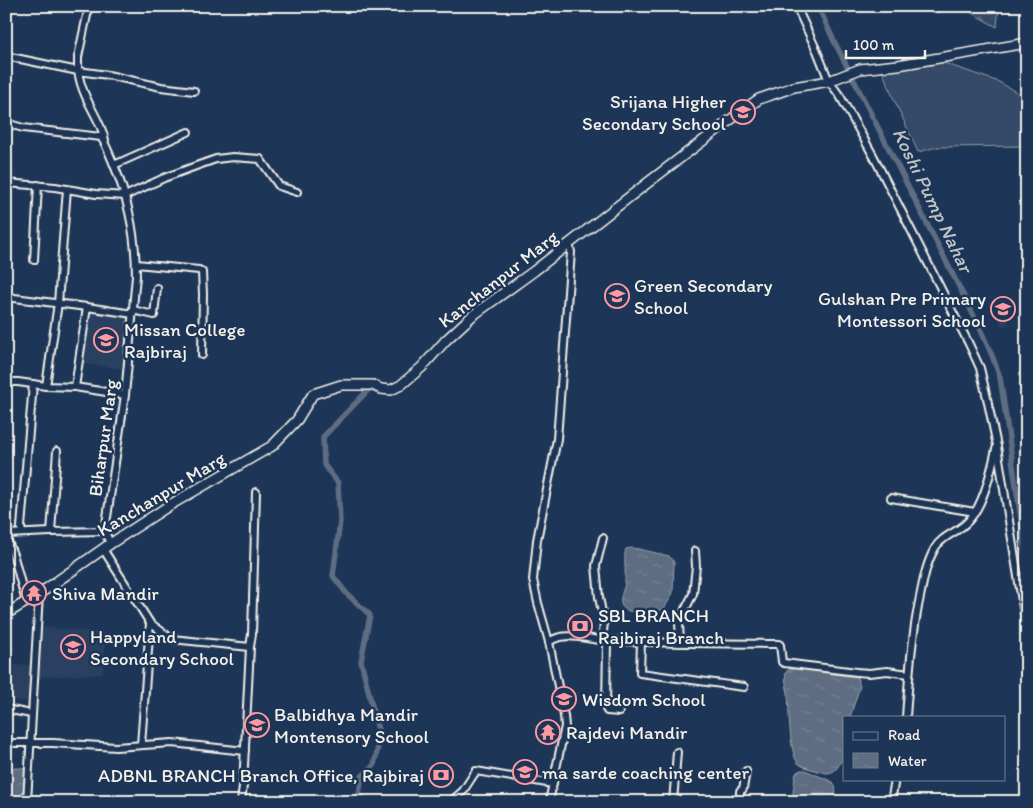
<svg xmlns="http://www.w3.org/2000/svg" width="1033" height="808" font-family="Itim,sans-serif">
	<defs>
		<pattern id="forest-firs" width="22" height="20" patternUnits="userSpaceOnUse" patternTransform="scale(1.25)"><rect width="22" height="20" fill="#354a67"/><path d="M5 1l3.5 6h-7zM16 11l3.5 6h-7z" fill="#53657d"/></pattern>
		<pattern id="water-ripples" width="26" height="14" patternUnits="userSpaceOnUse" patternTransform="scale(1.25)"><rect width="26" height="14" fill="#5e6d82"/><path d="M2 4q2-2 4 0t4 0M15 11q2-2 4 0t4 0" fill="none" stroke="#768294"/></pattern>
	</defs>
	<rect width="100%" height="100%" fill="#1d3557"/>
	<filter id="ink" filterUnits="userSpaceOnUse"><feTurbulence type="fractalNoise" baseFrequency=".02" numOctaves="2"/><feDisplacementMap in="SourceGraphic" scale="10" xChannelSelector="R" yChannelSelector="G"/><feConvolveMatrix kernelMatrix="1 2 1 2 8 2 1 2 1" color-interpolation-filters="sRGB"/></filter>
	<g filter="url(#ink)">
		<g fill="#2a4060">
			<path d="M1009 301 1008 325 1001 326 996 302Z"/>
			<path d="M88 310 131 317 125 369 79 363Z"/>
			<path d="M41 627 106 633 103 674 39 677Z"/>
			<path d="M6 665H30L29 702 6 699Z"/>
		</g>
		<path fill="#354a67" stroke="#949ea8" d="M932 59 999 82 1027 98V146L937 147 918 152 893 97 881 68Z"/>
		<g fill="url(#forest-firs)" stroke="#949ea8">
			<path d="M910 6H951L945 8 939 13 913 8Z"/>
			<path d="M959 6H999L997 27Z"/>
		</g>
		<g fill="url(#water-ripples)" stroke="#9aa2ab">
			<path d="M631 548 639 549 669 556 674 562 673 593 664 609C655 612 625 617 621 604 619 597 625 588 625 581 626 572 624 563 625 553L626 549Z"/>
			<path d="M790 669C813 668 835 676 857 677L860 686 850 717H844C844 731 848 774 826 773 820 771 802 768 798 763 789 752 789 709 788 694 787 686 784 679 786 672Z"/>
			<path d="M6 768H23L25 770 23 802H6Z"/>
			<path d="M801 770H805L833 782C837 788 836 795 834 802H792L795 776 797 772Z"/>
		</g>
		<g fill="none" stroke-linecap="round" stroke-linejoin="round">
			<g stroke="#5e6d82" stroke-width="5.5">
				<path d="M818 6 833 39 979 326 993 358 1000 377 1027 561"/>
				<path d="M367 802 359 794 362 776 374 765 380 738 361 661 370 615 347 594 333 576 340 521 338 483 324 465 323 437 373 385"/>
			</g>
			<defs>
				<g id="street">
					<path d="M796 6 817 51 829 81 840 96 874 157 969 344 980 368 987 398 997 446 1027 633"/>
					<path d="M6 56 78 71V57L89 6"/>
					<path d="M6 123 23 128 101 137C107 146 110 156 114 165 129 201 136 238 136 276L125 395 105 531 110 544"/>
					<path d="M105 140C101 121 88 106 82 87 80 82 79 76 78 71L108 75 161 87 194 91"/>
					<path d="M114 165 188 132"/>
					<path d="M6 183 55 187 96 194 125 196 164 178 196 166 216 159 233 157 260 159 279 186 297 192"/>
					<path d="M34 260 38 185"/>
					<path d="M136 264 199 270 202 272 203 294 202 355"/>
					<path d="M6 297 87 307 133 314"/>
					<path d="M133 310 154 315 157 288"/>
					<path d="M6 382H18L46 386 75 387 125 395"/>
					<path d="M46 386 58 303 67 189"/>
					<path d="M75 387 87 307"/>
					<path d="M891 498 975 512"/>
					<path d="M51 532 57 451"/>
					<path d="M22 533 21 527 33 384"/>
					<path d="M7 539 14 557 26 602"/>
					<path d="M6 540 7 539V534L51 532 105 531"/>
					<path d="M103 549 150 623 172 639 250 647"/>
					<path d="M602 640 604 623 599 597 596 566 603 538"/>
					<path d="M607 640 606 709 607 711 619 712"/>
					<path d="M549 642C564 631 585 639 602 640 661 644 720 643 779 644L780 645 782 662 784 663 857 672 869 673 887 671 909 674"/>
					<path d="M641 642 640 673 744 687"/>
					<path d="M680 643 679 623 680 620 693 594 696 566 695 551"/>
					<path d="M6 709 31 714"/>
					<path d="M906 717C909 675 912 633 921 592 924 577 927 562 935 548 941 537 955 533 964 525 983 510 991 471 996 449"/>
					<path d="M6 743H53L116 747 172 743 245 751"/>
					<path d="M141 745 150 623"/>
					<path d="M27 802 39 594"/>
					<path d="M241 802 243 786 250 647 252 634 256 492"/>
					<path d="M450 802 463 791 476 771 553 784"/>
					<path d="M549 802 565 726 564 716 549 642 538 603 533 580 537 540 557 439 571 252 569 243"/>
					<path d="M673 802 677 752"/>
					<path d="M740 802V791L743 789 746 771"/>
					<path d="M891 802 895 779"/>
				</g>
				<path id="secondary" d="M6 614 39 594 110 544 170 505 272 446 297 420 313 394 341 385H373L381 389 391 390 401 385 422 367 446 340 472 316 534 271 650 181 742 111 759 99 794 87 829 81 860 69 898 65 1027 43"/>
			</defs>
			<use href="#street" stroke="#f4f1e8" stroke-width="10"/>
			<use href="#secondary" stroke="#f4f1e8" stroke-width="12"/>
			<use href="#street" stroke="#1d3557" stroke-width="6"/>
			<use href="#secondary" stroke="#1d3557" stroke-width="9"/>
		</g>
	</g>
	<defs>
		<symbol id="school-ring" viewBox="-11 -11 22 22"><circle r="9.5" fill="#1d3557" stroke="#ff9aa2" stroke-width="1.5"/><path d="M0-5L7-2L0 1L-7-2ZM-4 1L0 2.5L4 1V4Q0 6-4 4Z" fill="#ff9aa2"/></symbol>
		<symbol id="temple-ring" viewBox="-11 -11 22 22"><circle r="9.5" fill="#1d3557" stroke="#ff9aa2" stroke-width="1.5"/><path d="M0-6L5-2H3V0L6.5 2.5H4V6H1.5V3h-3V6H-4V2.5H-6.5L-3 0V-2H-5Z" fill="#ff9aa2"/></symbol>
		<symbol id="bank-ring" viewBox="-11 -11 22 22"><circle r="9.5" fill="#1d3557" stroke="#ff9aa2" stroke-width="1.5"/><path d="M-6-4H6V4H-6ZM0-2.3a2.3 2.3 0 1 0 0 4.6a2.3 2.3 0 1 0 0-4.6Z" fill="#ff9aa2"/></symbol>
	</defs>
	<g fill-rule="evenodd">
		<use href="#school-ring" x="729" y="98" width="28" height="28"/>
		<use href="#school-ring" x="603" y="282" width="28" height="28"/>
		<use href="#school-ring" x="989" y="295" width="28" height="28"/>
		<use href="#school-ring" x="92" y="326" width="28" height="28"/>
		<use href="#temple-ring" x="20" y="579" width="28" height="28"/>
		<use href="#bank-ring" x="566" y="612" width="28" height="28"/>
		<use href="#school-ring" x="59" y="633" width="28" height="28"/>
		<use href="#school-ring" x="550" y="685" width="28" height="28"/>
		<use href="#school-ring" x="243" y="711" width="28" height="28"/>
		<use href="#temple-ring" x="534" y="718" width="28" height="28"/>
		<use href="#school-ring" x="511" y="758" width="28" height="28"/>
		<use href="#bank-ring" x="427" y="761" width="28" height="28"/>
	</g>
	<g text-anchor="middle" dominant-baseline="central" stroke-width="5" stroke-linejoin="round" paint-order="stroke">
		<g font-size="19" fill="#f4f1e8" stroke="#1d3557" text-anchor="start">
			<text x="726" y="101" text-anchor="end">Srijana Higher<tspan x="726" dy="22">Secondary School</tspan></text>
			<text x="634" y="285">Green Secondary<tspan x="634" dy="22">School</tspan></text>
			<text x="986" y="298" text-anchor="end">Gulshan Pre Primary<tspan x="986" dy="22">Montessori School</tspan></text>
			<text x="124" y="329">Missan College<tspan x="124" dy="22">Rajbiraj</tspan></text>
			<text x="52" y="593">Shiva Mandir</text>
			<text x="598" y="615">SBL BRANCH<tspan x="598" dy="22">Rajbiraj Branch</tspan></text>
			<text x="90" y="636">Happyland<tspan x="90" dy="22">Secondary School</tspan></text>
			<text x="582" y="699">Wisdom School</text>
			<text x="274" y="714">Balbidhya Mandir<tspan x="274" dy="22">Montensory School</tspan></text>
			<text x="566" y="732">Rajdevi Mandir</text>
			<text x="542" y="772">ma sarde coaching center</text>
			<text x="424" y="775" text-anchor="end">ADBNL BRANCH Branch Office, Rajbiraj</text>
		</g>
		<g font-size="19" fill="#f4f1e8" stroke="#1d3557">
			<text transform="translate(498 279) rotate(-38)">Kanchanpur Marg</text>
			<text transform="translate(103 438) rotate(-82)">Biharpur Marg</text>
			<text transform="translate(161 494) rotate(-31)">Kanchanpur Marg</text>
		</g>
		<g font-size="20" font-style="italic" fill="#c0c3c4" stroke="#1d3557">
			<text transform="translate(933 200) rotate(64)">Koshi Pump Nahar</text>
		</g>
	</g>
	<rect width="1033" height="808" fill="none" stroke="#1d3557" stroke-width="25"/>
	<rect x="12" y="12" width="1008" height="783" fill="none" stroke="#f4f1e8" stroke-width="2" filter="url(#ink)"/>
	<rect x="843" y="716" width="162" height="65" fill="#1d3557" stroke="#738091"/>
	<rect x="853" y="732" width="25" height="8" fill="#1d3557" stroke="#738091"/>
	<text x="888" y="740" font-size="15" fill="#f4f1e8">Road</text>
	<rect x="853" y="753" width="25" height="15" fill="url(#water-ripples)" stroke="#738091"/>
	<text x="888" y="766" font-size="15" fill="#f4f1e8">Water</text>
	<path d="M846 50v8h79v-8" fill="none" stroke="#f4f1e8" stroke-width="2.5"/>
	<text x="853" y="50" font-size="15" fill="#f4f1e8" stroke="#1d3557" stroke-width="4" paint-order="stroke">100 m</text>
</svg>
